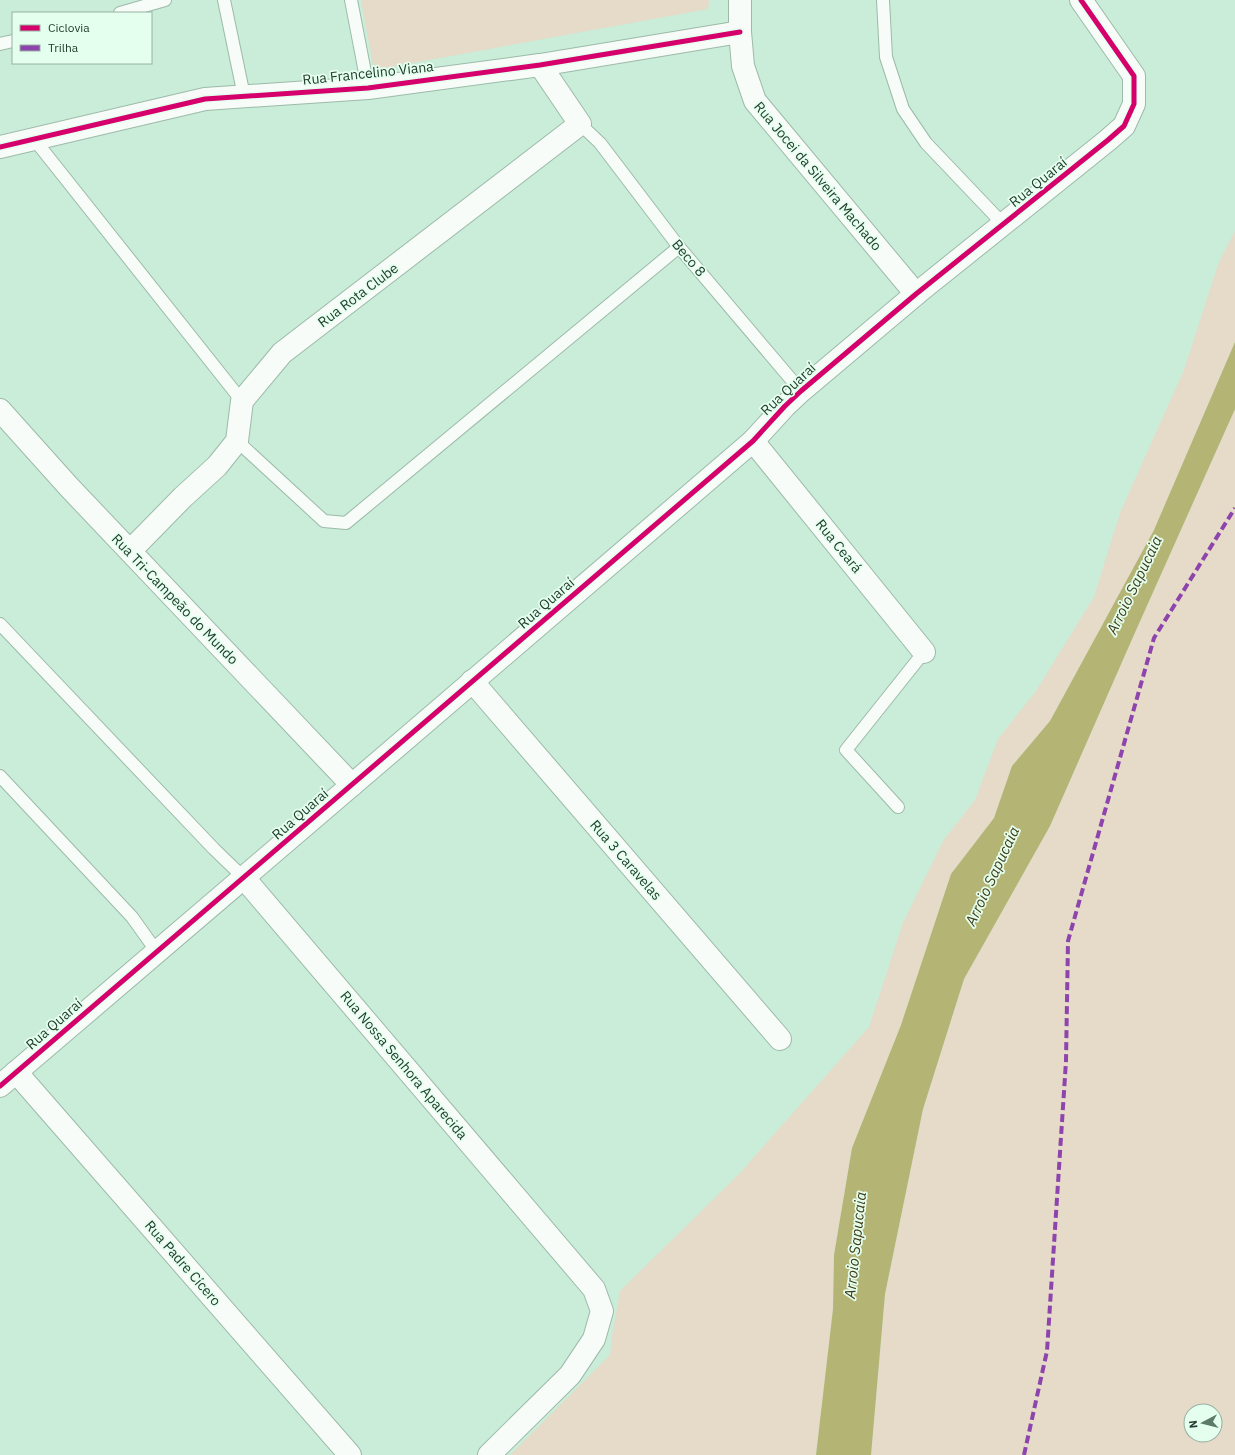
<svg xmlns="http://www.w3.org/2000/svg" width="1235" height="1455" font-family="'IBM Plex Sans',sans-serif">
	<rect width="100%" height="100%" fill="#c9edd8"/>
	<g fill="#e6dac8" fill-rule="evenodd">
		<path d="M361 0H709L708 9 374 70Z"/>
		<path d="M1235 231V342L1154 530 1050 721 1012 766 994 818 951 874 901 1025 852 1148 834 1255 833 1309 816 1455H510L610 1355 612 1336 620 1291 739 1174 869 1027 903 923 943 841 975 800 998 739 1036 691 1094 597 1120 513 1184 370 1219 262Z"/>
		<path d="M1235 409V1455H871L885 1294 923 1109 964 979 1050 826 1133 637ZM1191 1411H1215V1435H1191Z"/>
	</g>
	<path fill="#b4b474" d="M1235 342V409L1133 637 1050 826 964 979 923 1109 885 1294 871 1455H816L833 1309 834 1255 852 1148 901 1025 951 874 994 818 1012 766 1050 721 1154 530Z"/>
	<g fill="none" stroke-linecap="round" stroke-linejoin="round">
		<defs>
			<g id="service">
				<path d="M224 0 244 96"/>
				<path d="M351 0 368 88"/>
				<path d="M883 0 886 57 903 109 926 143 1004 225"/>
				<path d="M120 13 165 0"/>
				<path d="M0 44 13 41"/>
				<path d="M580 124 600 143 679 247 801 391"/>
				<path d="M34 139 242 401"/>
				<path d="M237 441 324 521 346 523 679 247"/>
				<path d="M0 624 214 849 244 878"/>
				<path d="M0 776 132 917 157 952"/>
				<path d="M898 807 846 750 924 652 921 650"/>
			</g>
			<g id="minor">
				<path d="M740 0V32L743 66 755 101 916 294"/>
				<path d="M0 147 205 99 368 88 540 65 740 32"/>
				<path d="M753 441 924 652"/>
				<path d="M130 551 183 497 217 466 237 441 242 401 282 353 580 124 540 65"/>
				<path d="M472 681 780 1039"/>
				<path d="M352 785 753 441 785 406 801 391 916 294 1108 140 1124 126 1134 104V76L1081 0"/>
				<path d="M244 878 594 1289 602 1311 594 1339 570 1375 489 1455"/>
				<path d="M16 1072 350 1455"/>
			</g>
			<path id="tertiary" d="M0 410 69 487 352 785 0 1086"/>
		</defs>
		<use href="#service" stroke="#9dbaa9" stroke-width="14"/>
		<use href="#minor" stroke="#9dbaa9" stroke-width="24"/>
		<use href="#tertiary" stroke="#9dbaa9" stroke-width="24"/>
		<use href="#service" stroke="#f7fcf9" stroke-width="12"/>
		<use href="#minor" stroke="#f7fcf9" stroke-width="22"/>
		<use href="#tertiary" stroke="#f7fcf9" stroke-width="22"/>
		<path stroke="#8e44ad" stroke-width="4" stroke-dasharray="8 4" stroke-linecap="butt" d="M1024 1455 1047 1351 1066 1061 1068 941 1154 638 1235 508"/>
		<defs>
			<g id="cycleway">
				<path d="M0 147 205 99 368 88 540 65 740 32"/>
				<path d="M0 1086 753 441 785 406 801 391 916 294 1108 140 1124 126 1134 104V76L1081 0"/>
			</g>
		</defs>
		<use href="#cycleway" stroke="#e5ffef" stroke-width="8"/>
		<use href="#cycleway" stroke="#d6006c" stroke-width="5"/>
	</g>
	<g text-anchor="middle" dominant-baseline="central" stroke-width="3.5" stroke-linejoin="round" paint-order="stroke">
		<g font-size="14" fill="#223c2e" stroke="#e5ffef">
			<text transform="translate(368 73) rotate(-6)">Rua Francelino Viana</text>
			<text transform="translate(818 176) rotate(50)">Rua Jocei da Silveira Machado</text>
			<text transform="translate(1038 182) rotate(-39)">Rua Quaraí</text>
			<text transform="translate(689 258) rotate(50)">Beco 8</text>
			<text transform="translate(358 295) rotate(-37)">Rua Rota Clube</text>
			<text transform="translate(788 389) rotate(-43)">Rua Quaraí</text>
			<text transform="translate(839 546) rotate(51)">Rua Ceará</text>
			<text transform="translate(175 599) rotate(46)">Rua Tri-Campeão do Mundo</text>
			<text transform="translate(546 603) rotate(-41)">Rua Quaraí</text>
			<text transform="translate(300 814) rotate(-41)">Rua Quaraí</text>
			<text transform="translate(626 860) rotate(49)">Rua 3 Caravelas</text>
			<text transform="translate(54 1024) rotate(-41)">Rua Quaraí</text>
			<text transform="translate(404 1065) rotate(50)">Rua Nossa Senhora Aparecida</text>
			<text transform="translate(183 1263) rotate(49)">Rua Padre Cícero</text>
		</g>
		<g font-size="15" font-style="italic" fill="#413a16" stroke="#e5ffef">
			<text transform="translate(1134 585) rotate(-64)">Arroio Sapucaia</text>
			<text transform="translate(992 876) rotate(-65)">Arroio Sapucaia</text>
			<text transform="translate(855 1245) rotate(-84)">Arroio Sapucaia</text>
		</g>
	</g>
	<rect x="12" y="12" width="140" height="52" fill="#e5ffef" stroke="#97b1a2"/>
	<rect x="20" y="25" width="20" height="6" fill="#d6006c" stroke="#97b1a2"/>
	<text x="48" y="32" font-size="12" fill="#223c2e">Ciclovia</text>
	<rect x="20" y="45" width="20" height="6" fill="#8e44ad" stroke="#97b1a2"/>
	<text x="48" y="52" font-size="12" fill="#223c2e">Trilha</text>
	<g transform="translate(1203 1423) rotate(263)"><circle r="19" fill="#e5ffef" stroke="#97b1a2"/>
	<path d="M0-3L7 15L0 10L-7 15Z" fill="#5c7a6a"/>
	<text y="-6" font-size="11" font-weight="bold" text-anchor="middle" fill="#223c2e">N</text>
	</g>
</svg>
